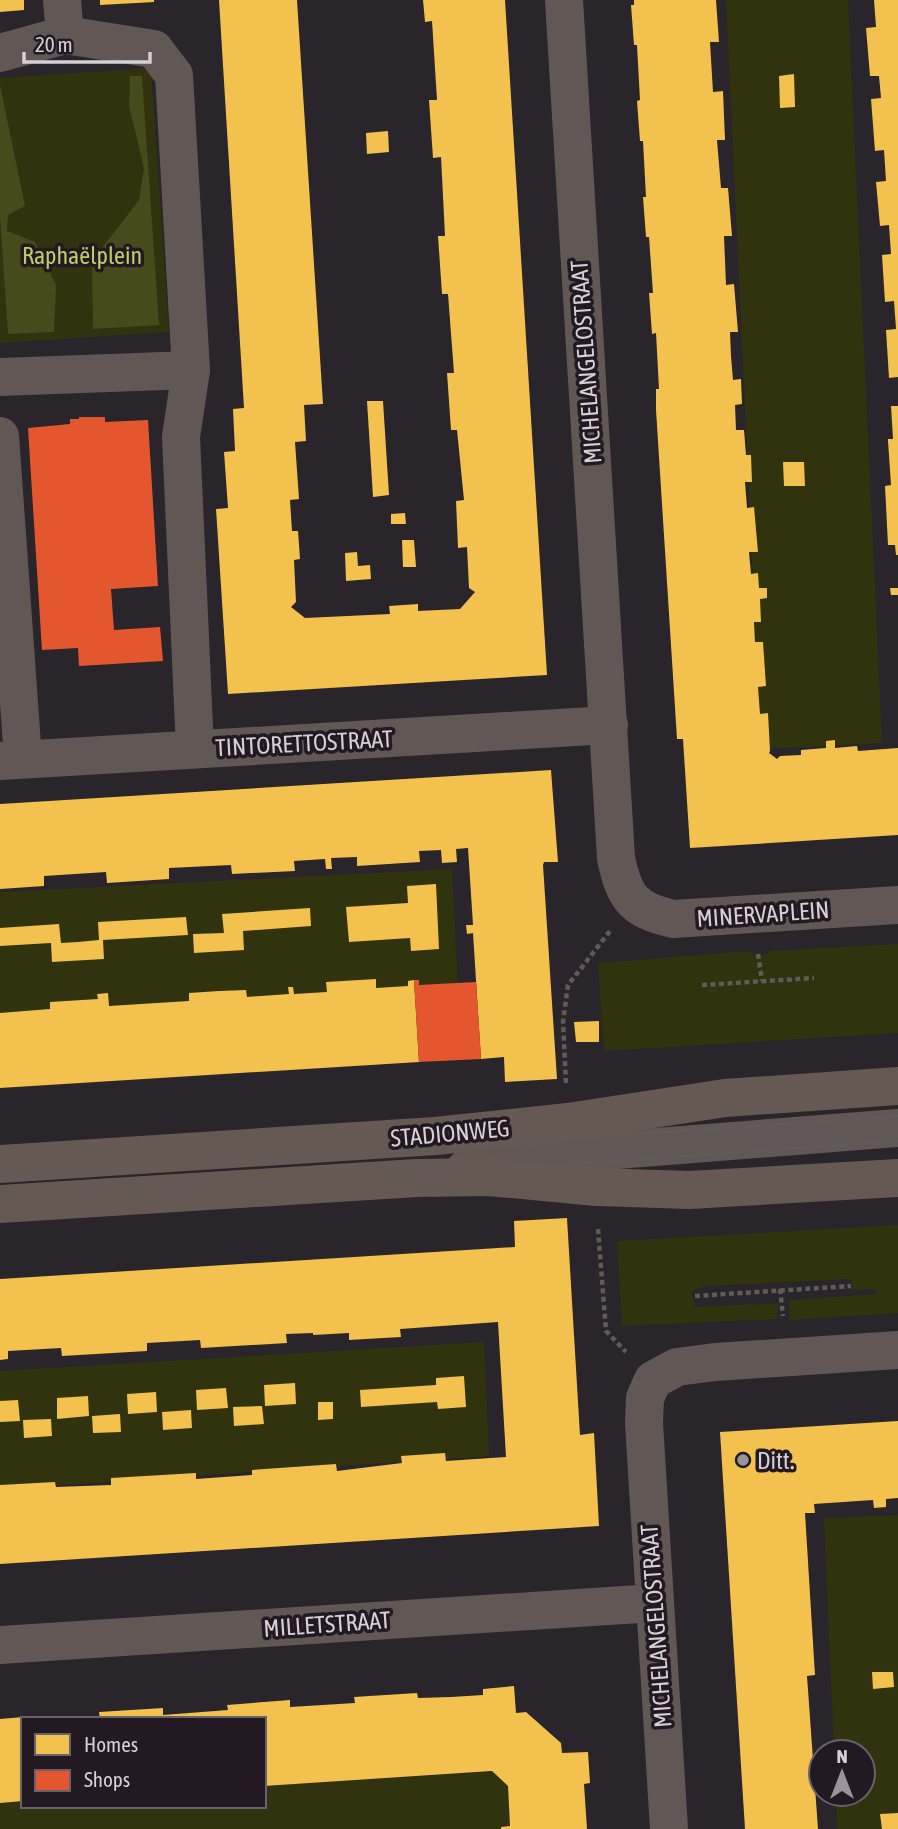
<svg xmlns="http://www.w3.org/2000/svg" width="898" height="1829" font-family="'Asap Condensed',sans-serif">
	<rect width="100%" height="100%" fill="#2a252a"/>
	<g fill="#30330e">
		<path d="M726 0H848L882 743 761 749Z"/>
		<path d="M151 68 169 332 0 343V78Z"/>
		<path d="M452 869 458 990 0 1013V892Z"/>
		<path d="M898 944V1033L604 1051 598 963 751 951 752 955 769 954V951Z"/>
		<path d="M898 1225V1313L789 1320V1300L876 1294V1289L852 1290V1279L705 1286 691 1291 695 1307 778 1303 777 1319 622 1326 617 1241Z"/>
		<path d="M484 1342 489 1456 0 1489V1371Z"/>
		<path d="M898 1515V1829H837L836 1794H863V1752H834L824 1518Z"/>
		<path d="M492 1772 508 1786 510 1826H502V1829H0V1803L23 1801V1806H264V1786Z"/>
	</g>
	<g fill="#474b1b">
		<path d="M130 76H142L159 325 93 329 92 261 139 200 144 168 129 106Z"/>
		<path d="M0 85 25 206 8 215 7 231 35 242 56 285 54 332 8 334 0 217Z"/>
	</g>
	<g fill="#f2c14e">
		<path d="M0 0H24V10L0 12Z"/>
		<path d="M100 0H154V2L100 5Z"/>
		<path d="M219 0H297L323 404 304 405 306 441 295 442 299 499 290 500 292 531H298L300 559 294 560 296 602 291 607 305 618 390 614 389 606 418 604V611L460 609 475 592 469 588 467 547 458 548 456 501 464 500 457 430H451L447 373H454L448 294H442L438 236H445L443 196 441 157 433 158 429 100H437L432 21 425 22 423 0H505L547 675 228 694 216 509 228 508 224 452 235 451 233 409 244 408Z"/>
		<path d="M634 0H716L719 42H710L713 92 723 91 725 140H717L721 188H728L732 236H724L726 285 734 284 738 332H730L731 356 733 380 741 379 742 404 735 405 736 430H744L746 455H751L752 482H745L747 508 754 507 758 552H749L751 574 758 573 759 588H767V598L760 599 761 622H754L755 642H763L766 686 758 687 760 714 768 713 770 751 769 753 777 759 780 756 801 755V750L826 748V741L835 740V748L857 746 858 751 898 748V835L690 848 683 739H677L656 410V389H659L656 333 652 334 649 293H653L649 237H646L643 197H646L643 141H640L637 101 640 100 637 45H634L631 5H634Z"/>
		<path d="M874 0H898V377L889 378 886 330 896 329 894 301 885 302 882 255 891 254 889 225 880 226 876 182 886 181 884 150 875 151 871 99 881 98 879 76H870L866 28 876 27Z"/>
		<path d="M794 74 795 107 780 108 779 76Z"/>
		<path d="M388 131 389 152 367 154 366 133Z"/>
		<path d="M367 401H383L389 495 373 497Z"/>
		<path d="M891 406H898V555H896L895 545H888L885 486 891 485 888 441V439H893Z"/>
		<path d="M783 462H804L805 486H784Z"/>
		<path d="M405 513 406 524H391V514Z"/>
		<path d="M402 540H414L416 567H403Z"/>
		<path d="M357 552 358 566 370 565 371 579 346 581 345 553Z"/>
		<path d="M890 588H898V595H891Z"/>
		<path d="M551 770 558 862H544L543 865 557 1079 505 1082 504 1057 481 1059 473 933 467 934 466 925H473L468 848 456 849 457 862 442 863 441 850 419 851 420 862 357 866V857L331 858 332 869H326L325 859 294 861 295 871 232 874 231 865 169 868V879L107 883 106 872 44 876V886L0 889V804Z"/>
		<path d="M436 884 439 949 411 951 410 938 349 942 346 907 408 903 407 886Z"/>
		<path d="M310 908 311 926 243 931 244 950 194 953 193 934 224 933 222 914Z"/>
		<path d="M186 917 188 935 103 940 104 959 52 962 51 943 0 946V928L59 924 61 943 78 942 99 940 98 922Z"/>
		<path d="M376 979V988L408 986V981L414 980 419 1062 0 1088V1013L50 1009V1002L98 999 97 994 108 993 109 1006 189 1001V993L219 991 246 990 247 997 289 994 288 987H293L294 994 327 992 326 982Z"/>
		<path d="M599 1021V1042H576L574 1022Z"/>
		<path d="M567 1218 580 1435 594 1433 599 1526 0 1564V1485L55 1482 56 1487 111 1485V1478L196 1473V1479L252 1475V1470L336 1464 337 1471 402 1463 401 1456 445 1453 446 1461 506 1457 498 1322 400 1329 401 1337 349 1340V1333L313 1335V1333L286 1334 287 1343 201 1348 200 1340 147 1343V1351L62 1356 61 1348 8 1351V1359L0 1360V1279L515 1247 514 1221Z"/>
		<path d="M464 1376 466 1407 438 1409 437 1402 361 1407 360 1390 436 1385V1378Z"/>
		<path d="M295 1383 296 1404 265 1406 264 1385Z"/>
		<path d="M226 1388 228 1408 197 1410 196 1390Z"/>
		<path d="M156 1392 157 1412 128 1414 127 1394Z"/>
		<path d="M88 1396 89 1416 57 1419V1398Z"/>
		<path d="M18 1400 20 1421 0 1422V1401Z"/>
		<path d="M318 1402H333V1419L318 1420Z"/>
		<path d="M262 1406 264 1424 234 1426 233 1407Z"/>
		<path d="M191 1410 192 1428 163 1430 162 1412Z"/>
		<path d="M120 1414 121 1432 93 1433 92 1416Z"/>
		<path d="M51 1419 52 1436 24 1438 23 1420Z"/>
		<path d="M898 1421V1498L886 1499V1507L874 1508 873 1500 814 1504 815 1513H805L815 1675 807 1676 818 1829H745L720 1432Z"/>
		<path d="M872 1672H893L894 1687 873 1689Z"/>
		<path d="M514 1686 516 1713 526 1712 561 1743 562 1753 588 1752 590 1783 584 1784 587 1829H501V1827L510 1826 508 1786 492 1771 264 1786V1719H100L99 1712 163 1708V1715L228 1710 227 1705 290 1700V1707L355 1703 354 1697 417 1693 418 1698 451 1697 483 1695V1689Z"/>
		<path d="M23 1717V1801L0 1803V1719Z"/>
		<path d="M898 1813V1829H882L880 1814Z"/>
	</g>
	<g fill="#e4572e">
		<path d="M79 417H105V422L148 420 158 586 111 589 114 630 160 627 163 661 79 666 78 648 42 650 28 428 70 424V419H79Z"/>
		<path d="M414 980H419V985L476 982 481 1059 419 1062Z"/>
	</g>
	<g fill="none" stroke-linecap="round" stroke-linejoin="round">
		<g stroke="#605a58" stroke-width="4.5" stroke-dasharray="5 3.5" stroke-linecap="butt">
			<path d="M758 954 762 981"/>
			<path d="M702 985 814 978"/>
			<path d="M566 1083 563 1022 568 985 610 931"/>
			<path d="M598 1229 606 1331 626 1352"/>
			<path d="M780 1289 783 1316"/>
			<path d="M695 1296 851 1286"/>
		</g>
		<g stroke="#615855" stroke-width="38">
			<path d="M62 0 65 35"/>
			<path d="M564 0 616 858C624 897 633 910 673 919L898 905"/>
			<path d="M0 53 65 35 154 49 174 75 191 370 181 437 195 749"/>
			<path d="M0 377 191 370"/>
			<path d="M0 436 23 759"/>
			<path d="M0 761 609 725"/>
			<path d="M465 1169 540 1156 898 1128"/>
			<path d="M0 1645 655 1603"/>
			<path d="M669 1829 644 1423 645 1398 653 1380 677 1367 715 1362 898 1350"/>
		</g>
		<g stroke="#655a53" stroke-width="38">
			<path d="M0 1164 435 1136 568 1122 725 1098 898 1086"/>
			<path d="M0 1204 417 1178 489 1177 597 1187 689 1190 898 1178"/>
		</g>
		<g stroke="#615c5b" stroke-width="2">
			<path d="M0 1178 898 1116"/>
			<path d="M0 1200 488 1170 898 1141"/>
		</g>
	</g>
	<circle fill="#999499" stroke="#221922" stroke-width="2.5" cx="743" cy="1460" r="7"/>
	<g text-anchor="middle" dominant-baseline="central" stroke-width="7" stroke-linejoin="round" paint-order="stroke">
		<g font-size="24" fill="#c1cc67" stroke="#221922">
			<text x="82" y="255">Raphaëlplein</text>
		</g>
		<g font-size="24" fill="#d5d0d5" stroke="#221922">
			<text transform="translate(586 362) rotate(-94)">MICHELANGELOSTRAAT</text>
			<text transform="translate(304 743) rotate(-3)">TINTORETTOSTRAAT</text>
			<text transform="translate(763 914) rotate(-4)">MINERVAPLEIN</text>
			<text transform="translate(450 1133) rotate(-5)">STADIONWEG</text>
			<text transform="translate(327 1624) rotate(-4)">MILLETSTRAAT</text>
			<text transform="translate(656 1626) rotate(-94)">MICHELANGELOSTRAAT</text>
		</g>
		<g font-size="24" fill="#d5d0d5" stroke="#221922" text-anchor="start">
			<text x="757" y="1460">Ditt.</text>
		</g>
	</g>
	<rect x="21" y="1717" width="245" height="91" fill="#221922" stroke="#6a626a" stroke-width="2"/>
	<rect x="35" y="1734" width="35" height="21" fill="#f2c14e" stroke="#6a626a" stroke-width="2"/>
	<text x="84" y="1752" font-size="21" fill="#d5d0d5">Homes</text>
	<rect x="35" y="1770" width="35" height="21" fill="#e4572e" stroke="#6a626a" stroke-width="2"/>
	<text x="84" y="1787" font-size="21" fill="#d5d0d5">Shops</text>
	<g transform="translate(842 1773)"><circle r="33" fill="#221922" stroke="#6a626a" stroke-width="2"/>
	<path d="M0-5L12 26L0 18L-12 26Z" fill="#999499"/>
	<text y="-10" font-size="19" font-weight="bold" text-anchor="middle" fill="#d5d0d5">N</text>
	</g>
	<path d="M24 52v10h126v-10" fill="none" stroke="#d5d0d5" stroke-width="3.5"/>
	<text x="35" y="52" font-size="21" fill="#d5d0d5" stroke="#221922" stroke-width="5" paint-order="stroke">20 m</text>
</svg>
